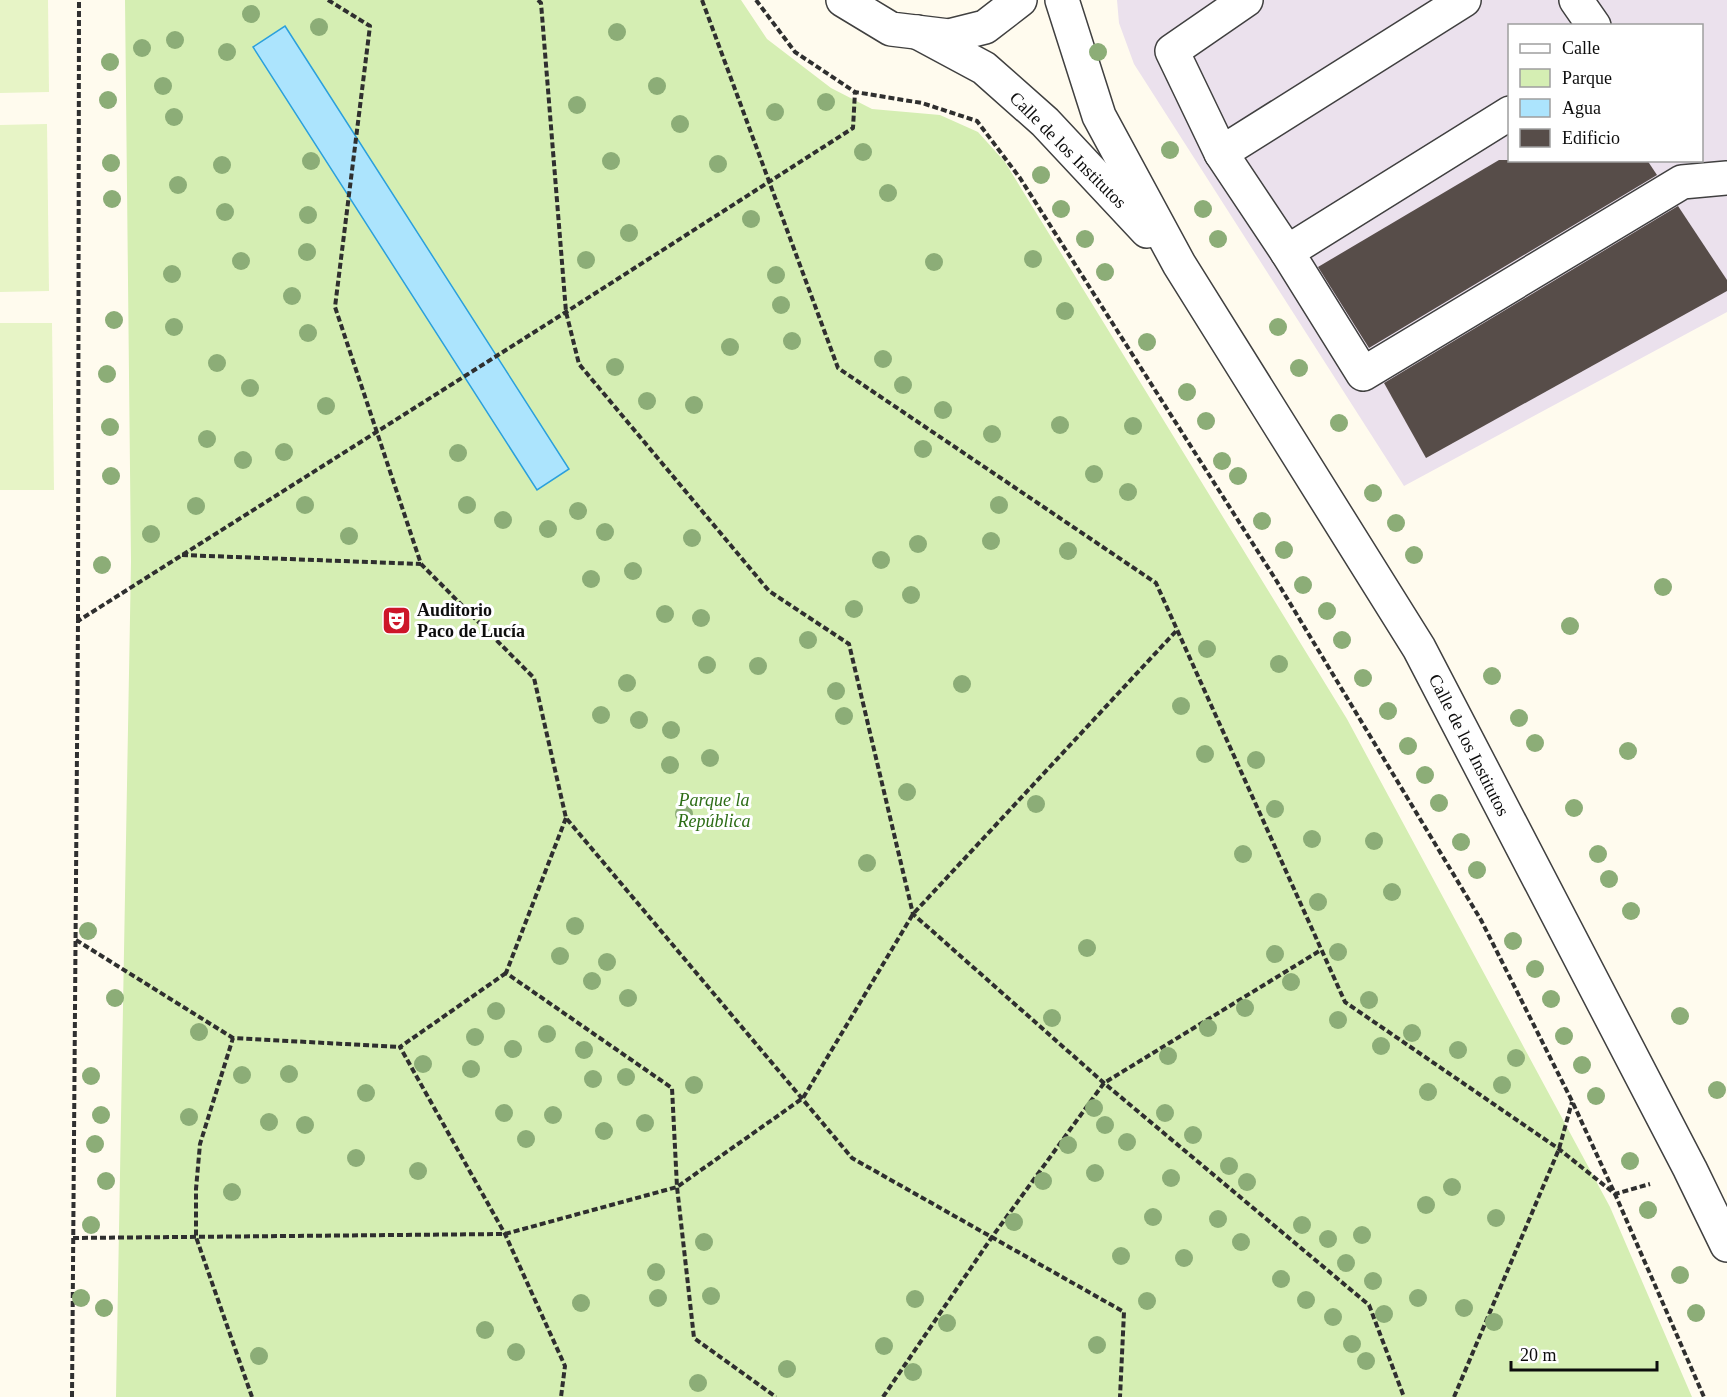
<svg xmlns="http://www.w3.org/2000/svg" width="1727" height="1397" font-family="Georgia,serif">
	<rect width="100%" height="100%" fill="#fffbee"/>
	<path fill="#ebe1ed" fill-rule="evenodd" d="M1117 0H1727V312L1404 486 1134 64 1119 23ZM1510 26H1702V160H1510Z"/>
	<path fill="#d5eeb3" d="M125 0H741L767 39 831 88 872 109 940 115 978 132 1005 162 1347 719 1610 1207 1692 1397H116L131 562Z"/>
	<g fill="#e7f4c6">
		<path d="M0 0H48L49 92 0 93Z"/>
		<path d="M47 124 49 291 0 292V125Z"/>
		<path d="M0 323H52L54 490H0Z"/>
	</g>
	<path fill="#ace4fd" stroke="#2ba0dc" stroke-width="1.5" d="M285 26 569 469 537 490 253 47Z"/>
	<g fill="#574d49">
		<path d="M1499 160H1647L1657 175 1369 348 1318 267Z"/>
		<path d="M1678 206 1727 280V291L1426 458 1384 383Z"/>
	</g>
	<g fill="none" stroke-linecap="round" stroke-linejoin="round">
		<defs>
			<g id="minor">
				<path d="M843 0 891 29 949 36 985 27 1020 0"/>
				<path d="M1062 0 1099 116 1179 264 1419 648 1690 1169 1727 1245"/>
				<path d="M1246 0 1172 51 1221 153 1464 0"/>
				<path d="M1576 0 1594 26"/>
				<path d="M917 32 984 68 1045 122 1147 231"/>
				<path d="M1510 113 1287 252 1363 374 1682 182 1727 178"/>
				<path d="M1221 153 1287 252"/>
			</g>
		</defs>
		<use href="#minor" stroke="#404040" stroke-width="36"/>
		<g stroke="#2f2f2f" stroke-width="4" stroke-dasharray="6 3" stroke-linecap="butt">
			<path d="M328 0 370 26 335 307 421 564 534 678 566 818 852 1158 1124 1312 1120 1397"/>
			<path d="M538 0 541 3 566 312 579 364 769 591 849 644 913 914 1104 1083 1369 1305 1404 1397"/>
			<path d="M702 0 838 368 1156 583 1345 1002 1559 1149 1615 1194 1650 1184"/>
			<path d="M756 0 795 52 855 92 922 103 977 121 1020 178 1276 580 1481 920 1572 1101 1615 1194 1704 1397"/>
			<path d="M182 555 421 564"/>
			<path d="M78 620 79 0"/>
			<path d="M566 818 506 973 672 1088 677 1187 694 1338 776 1397"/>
			<path d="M76 940 233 1038"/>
			<path d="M506 973 400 1047 505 1234 565 1366 561 1397"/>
			<path d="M73 1238 505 1234 677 1187 803 1098 913 914 1178 629"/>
			<path d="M72 1397 78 621 566 312 853 128 855 92"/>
			<path d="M252 1397 196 1237V1189L200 1144 233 1038 400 1047"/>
			<path d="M883 1397 992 1237 1104 1083 1321 950"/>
			<path d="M1454 1397 1559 1149 1572 1102"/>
		</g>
		<use href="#minor" stroke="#fff" stroke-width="33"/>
	</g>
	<g fill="#8cad77">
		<circle cx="251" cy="14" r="9"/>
		<circle cx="319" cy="27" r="9"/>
		<circle cx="617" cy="32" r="9"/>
		<circle cx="175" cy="40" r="9"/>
		<circle cx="142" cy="48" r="9"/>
		<circle cx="227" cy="52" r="9"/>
		<circle cx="1098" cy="52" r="9"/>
		<circle cx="110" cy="62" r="9"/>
		<circle cx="163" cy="86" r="9"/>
		<circle cx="657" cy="86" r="9"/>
		<circle cx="108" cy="100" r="9"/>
		<circle cx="826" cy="102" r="9"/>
		<circle cx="577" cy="105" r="9"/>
		<circle cx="775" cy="112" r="9"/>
		<circle cx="174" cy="117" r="9"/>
		<circle cx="680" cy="124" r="9"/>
		<circle cx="1170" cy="150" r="9"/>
		<circle cx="863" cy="152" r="9"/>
		<circle cx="311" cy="161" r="9"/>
		<circle cx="611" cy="161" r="9"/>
		<circle cx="111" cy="163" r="9"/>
		<circle cx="718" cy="164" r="9"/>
		<circle cx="222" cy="165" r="9"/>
		<circle cx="1041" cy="175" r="9"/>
		<circle cx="178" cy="185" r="9"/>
		<circle cx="888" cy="193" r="9"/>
		<circle cx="112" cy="199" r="9"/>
		<circle cx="1061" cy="209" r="9"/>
		<circle cx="1203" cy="209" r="9"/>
		<circle cx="225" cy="212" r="9"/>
		<circle cx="308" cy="215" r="9"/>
		<circle cx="751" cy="219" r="9"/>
		<circle cx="629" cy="233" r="9"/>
		<circle cx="1085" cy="239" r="9"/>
		<circle cx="1218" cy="239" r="9"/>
		<circle cx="307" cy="252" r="9"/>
		<circle cx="1033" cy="259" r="9"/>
		<circle cx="586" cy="260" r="9"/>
		<circle cx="241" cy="261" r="9"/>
		<circle cx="934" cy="262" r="9"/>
		<circle cx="1105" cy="272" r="9"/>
		<circle cx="172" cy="274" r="9"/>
		<circle cx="776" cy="275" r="9"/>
		<circle cx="292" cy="296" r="9"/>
		<circle cx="781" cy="305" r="9"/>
		<circle cx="1065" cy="311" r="9"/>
		<circle cx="114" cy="320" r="9"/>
		<circle cx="174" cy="327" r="9"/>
		<circle cx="1278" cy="327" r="9"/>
		<circle cx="308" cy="333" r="9"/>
		<circle cx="792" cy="341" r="9"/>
		<circle cx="1147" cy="342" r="9"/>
		<circle cx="730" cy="347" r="9"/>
		<circle cx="883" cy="359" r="9"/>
		<circle cx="217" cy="363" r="9"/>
		<circle cx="615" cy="367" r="9"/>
		<circle cx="1299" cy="368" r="9"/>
		<circle cx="107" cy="374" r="9"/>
		<circle cx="903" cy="385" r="9"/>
		<circle cx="250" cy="388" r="9"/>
		<circle cx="1187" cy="392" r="9"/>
		<circle cx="647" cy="401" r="9"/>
		<circle cx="694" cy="405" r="9"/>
		<circle cx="326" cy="406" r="9"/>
		<circle cx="943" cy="410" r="9"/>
		<circle cx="1206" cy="421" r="9"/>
		<circle cx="1339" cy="423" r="9"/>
		<circle cx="1060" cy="425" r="9"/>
		<circle cx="1133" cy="426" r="9"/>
		<circle cx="110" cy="427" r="9"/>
		<circle cx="992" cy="434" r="9"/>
		<circle cx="207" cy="439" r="9"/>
		<circle cx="923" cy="449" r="9"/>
		<circle cx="284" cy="452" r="9"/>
		<circle cx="458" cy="453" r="9"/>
		<circle cx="243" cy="460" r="9"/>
		<circle cx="1222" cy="461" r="9"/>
		<circle cx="1094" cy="474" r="9"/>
		<circle cx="111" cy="476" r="9"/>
		<circle cx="1238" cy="476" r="9"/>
		<circle cx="1128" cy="492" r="9"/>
		<circle cx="1373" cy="493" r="9"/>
		<circle cx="305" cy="505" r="9"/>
		<circle cx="467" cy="505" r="9"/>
		<circle cx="999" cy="505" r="9"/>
		<circle cx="196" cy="506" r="9"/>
		<circle cx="578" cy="511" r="9"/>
		<circle cx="503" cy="520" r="9"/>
		<circle cx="1262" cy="521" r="9"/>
		<circle cx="1396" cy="523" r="9"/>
		<circle cx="548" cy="529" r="9"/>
		<circle cx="605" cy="532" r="9"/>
		<circle cx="151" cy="534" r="9"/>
		<circle cx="349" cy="536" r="9"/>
		<circle cx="692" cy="538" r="9"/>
		<circle cx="991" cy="541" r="9"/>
		<circle cx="918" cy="544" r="9"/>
		<circle cx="1284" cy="550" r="9"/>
		<circle cx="1068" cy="551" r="9"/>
		<circle cx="1414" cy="555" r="9"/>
		<circle cx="881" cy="560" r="9"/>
		<circle cx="102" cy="565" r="9"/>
		<circle cx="633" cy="571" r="9"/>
		<circle cx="591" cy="579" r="9"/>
		<circle cx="1303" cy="585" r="9"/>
		<circle cx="1663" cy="587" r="9"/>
		<circle cx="911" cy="595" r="9"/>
		<circle cx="854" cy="609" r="9"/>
		<circle cx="1327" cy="611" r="9"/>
		<circle cx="665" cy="614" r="9"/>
		<circle cx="701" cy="618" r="9"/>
		<circle cx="1570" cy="626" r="9"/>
		<circle cx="808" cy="640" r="9"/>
		<circle cx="1342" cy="640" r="9"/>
		<circle cx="1207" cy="649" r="9"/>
		<circle cx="1279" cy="664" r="9"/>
		<circle cx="707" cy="665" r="9"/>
		<circle cx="758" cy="666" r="9"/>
		<circle cx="1492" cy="676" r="9"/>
		<circle cx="1363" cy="678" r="9"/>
		<circle cx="627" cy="683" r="9"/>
		<circle cx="962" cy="684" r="9"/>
		<circle cx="836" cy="691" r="9"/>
		<circle cx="1181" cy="706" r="9"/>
		<circle cx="1388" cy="711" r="9"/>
		<circle cx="601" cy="715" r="9"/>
		<circle cx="844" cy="716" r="9"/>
		<circle cx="1519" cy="718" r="9"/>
		<circle cx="639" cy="720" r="9"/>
		<circle cx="671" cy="730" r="9"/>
		<circle cx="1535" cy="743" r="9"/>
		<circle cx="1408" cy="746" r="9"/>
		<circle cx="1628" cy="751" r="9"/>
		<circle cx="1205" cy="754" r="9"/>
		<circle cx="710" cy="758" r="9"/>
		<circle cx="1256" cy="760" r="9"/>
		<circle cx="670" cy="765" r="9"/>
		<circle cx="1425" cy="775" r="9"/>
		<circle cx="907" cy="792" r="9"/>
		<circle cx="1439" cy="803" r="9"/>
		<circle cx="1036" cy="804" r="9"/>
		<circle cx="1574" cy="808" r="9"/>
		<circle cx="1275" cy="809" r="9"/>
		<circle cx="684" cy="814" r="9"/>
		<circle cx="1312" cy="839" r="9"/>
		<circle cx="1374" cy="841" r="9"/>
		<circle cx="1461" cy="842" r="9"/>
		<circle cx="1243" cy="854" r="9"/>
		<circle cx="1598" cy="854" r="9"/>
		<circle cx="867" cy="863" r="9"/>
		<circle cx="1477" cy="870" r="9"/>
		<circle cx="1609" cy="879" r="9"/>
		<circle cx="1392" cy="892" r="9"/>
		<circle cx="1318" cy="902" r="9"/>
		<circle cx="1631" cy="911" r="9"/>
		<circle cx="575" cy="926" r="9"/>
		<circle cx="88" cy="931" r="9"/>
		<circle cx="1513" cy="941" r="9"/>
		<circle cx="1087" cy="948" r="9"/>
		<circle cx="1338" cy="952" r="9"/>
		<circle cx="1275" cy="954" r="9"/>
		<circle cx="560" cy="956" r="9"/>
		<circle cx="607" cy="962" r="9"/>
		<circle cx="1535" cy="969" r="9"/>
		<circle cx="592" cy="981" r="9"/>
		<circle cx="1291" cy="982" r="9"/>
		<circle cx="115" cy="998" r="9"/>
		<circle cx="628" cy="998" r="9"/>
		<circle cx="1551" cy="999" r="9"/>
		<circle cx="1369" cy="1000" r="9"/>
		<circle cx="1245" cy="1008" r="9"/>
		<circle cx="496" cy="1011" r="9"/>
		<circle cx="1680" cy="1016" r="9"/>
		<circle cx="1052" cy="1018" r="9"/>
		<circle cx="1338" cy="1020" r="9"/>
		<circle cx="1208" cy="1028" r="9"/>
		<circle cx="199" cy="1032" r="9"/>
		<circle cx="1412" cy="1033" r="9"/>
		<circle cx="547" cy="1034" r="9"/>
		<circle cx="1564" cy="1036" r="9"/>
		<circle cx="475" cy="1037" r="9"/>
		<circle cx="1381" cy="1046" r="9"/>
		<circle cx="513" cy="1049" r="9"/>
		<circle cx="584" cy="1050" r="9"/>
		<circle cx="1458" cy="1050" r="9"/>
		<circle cx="1168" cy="1056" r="9"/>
		<circle cx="1516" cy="1058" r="9"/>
		<circle cx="423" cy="1064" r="9"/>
		<circle cx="1582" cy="1065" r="9"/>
		<circle cx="471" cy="1069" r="9"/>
		<circle cx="289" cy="1074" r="9"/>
		<circle cx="242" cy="1075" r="9"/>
		<circle cx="91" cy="1076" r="9"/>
		<circle cx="626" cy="1077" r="9"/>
		<circle cx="593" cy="1079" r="9"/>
		<circle cx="694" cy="1085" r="9"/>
		<circle cx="1502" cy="1085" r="9"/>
		<circle cx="1717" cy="1090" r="9"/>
		<circle cx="1428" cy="1092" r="9"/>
		<circle cx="366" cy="1093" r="9"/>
		<circle cx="1596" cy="1096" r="9"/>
		<circle cx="1094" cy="1108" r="9"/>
		<circle cx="504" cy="1113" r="9"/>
		<circle cx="1165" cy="1113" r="9"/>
		<circle cx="101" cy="1115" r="9"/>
		<circle cx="553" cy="1115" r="9"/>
		<circle cx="189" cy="1117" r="9"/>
		<circle cx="269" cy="1122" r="9"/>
		<circle cx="645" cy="1123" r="9"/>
		<circle cx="305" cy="1125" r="9"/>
		<circle cx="1105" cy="1125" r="9"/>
		<circle cx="604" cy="1131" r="9"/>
		<circle cx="1193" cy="1135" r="9"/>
		<circle cx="526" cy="1139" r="9"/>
		<circle cx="1127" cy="1142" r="9"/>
		<circle cx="95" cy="1144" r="9"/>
		<circle cx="1068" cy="1145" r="9"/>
		<circle cx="356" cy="1158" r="9"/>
		<circle cx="1630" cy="1161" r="9"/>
		<circle cx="1229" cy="1166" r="9"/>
		<circle cx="418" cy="1171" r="9"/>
		<circle cx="1095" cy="1173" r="9"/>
		<circle cx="1171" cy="1178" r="9"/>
		<circle cx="106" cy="1181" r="9"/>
		<circle cx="1043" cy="1181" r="9"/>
		<circle cx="1247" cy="1182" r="9"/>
		<circle cx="1452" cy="1187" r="9"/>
		<circle cx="232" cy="1192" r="9"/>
		<circle cx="1426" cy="1205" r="9"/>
		<circle cx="1648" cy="1210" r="9"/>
		<circle cx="1153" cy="1217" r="9"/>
		<circle cx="1496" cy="1218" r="9"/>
		<circle cx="1218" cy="1219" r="9"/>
		<circle cx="1014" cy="1222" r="9"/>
		<circle cx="91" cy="1225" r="9"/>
		<circle cx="1302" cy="1225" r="9"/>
		<circle cx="1362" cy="1235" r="9"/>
		<circle cx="1328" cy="1239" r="9"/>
		<circle cx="704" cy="1242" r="9"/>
		<circle cx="1241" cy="1242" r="9"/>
		<circle cx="1121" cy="1256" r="9"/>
		<circle cx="1184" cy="1258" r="9"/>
		<circle cx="1346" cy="1263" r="9"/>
		<circle cx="656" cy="1272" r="9"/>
		<circle cx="1680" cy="1275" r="9"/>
		<circle cx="1281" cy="1279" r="9"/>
		<circle cx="1373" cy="1281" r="9"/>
		<circle cx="711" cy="1296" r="9"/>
		<circle cx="81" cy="1298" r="9"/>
		<circle cx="658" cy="1298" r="9"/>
		<circle cx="1418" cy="1298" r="9"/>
		<circle cx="915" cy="1299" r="9"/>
		<circle cx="1306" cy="1300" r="9"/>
		<circle cx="1147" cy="1301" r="9"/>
		<circle cx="581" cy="1303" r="9"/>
		<circle cx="104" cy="1308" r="9"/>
		<circle cx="1464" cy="1308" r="9"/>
		<circle cx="1696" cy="1313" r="9"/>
		<circle cx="1384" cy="1314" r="9"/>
		<circle cx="1333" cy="1317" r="9"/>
		<circle cx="1494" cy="1322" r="9"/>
		<circle cx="947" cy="1323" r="9"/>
		<circle cx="485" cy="1330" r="9"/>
		<circle cx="1352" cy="1344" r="9"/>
		<circle cx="1097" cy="1345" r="9"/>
		<circle cx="884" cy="1346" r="9"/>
		<circle cx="516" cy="1352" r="9"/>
		<circle cx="259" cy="1356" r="9"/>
		<circle cx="1366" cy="1361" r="9"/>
		<circle cx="787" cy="1369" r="9"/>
		<circle cx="913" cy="1372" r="9"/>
		<circle cx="698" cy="1383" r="9"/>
	</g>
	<defs>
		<symbol id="theatre-square" viewBox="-11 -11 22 22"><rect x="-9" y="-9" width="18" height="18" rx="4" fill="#cd1629" stroke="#fff"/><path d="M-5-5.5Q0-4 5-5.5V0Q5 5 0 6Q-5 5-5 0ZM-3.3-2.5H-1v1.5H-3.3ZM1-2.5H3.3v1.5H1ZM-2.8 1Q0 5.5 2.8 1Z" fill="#fff"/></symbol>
	</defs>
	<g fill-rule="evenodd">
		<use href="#theatre-square" x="380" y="604" width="33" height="33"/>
	</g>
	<g text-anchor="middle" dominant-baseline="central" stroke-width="6" stroke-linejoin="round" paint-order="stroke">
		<g font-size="18" fill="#0d0d0d" stroke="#fff">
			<text transform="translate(1068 150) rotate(45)">Calle de los Institutos</text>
			<text transform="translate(1469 745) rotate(63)">Calle de los Institutos</text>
		</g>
		<g font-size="18" font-weight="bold" fill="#0d0d0d" stroke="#fff" text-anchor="start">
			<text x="417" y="610">Auditorio<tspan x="417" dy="21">Paco de Lucía</tspan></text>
		</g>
		<g font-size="18" font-style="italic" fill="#2d6d16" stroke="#fff">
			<text x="714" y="800">Parque la<tspan x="714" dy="21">República</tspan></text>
		</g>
	</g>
	<rect x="1508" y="24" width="195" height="138" fill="#ffffff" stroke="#9e9e9e" stroke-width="1.5"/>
	<rect x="1520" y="44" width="30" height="9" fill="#ffffff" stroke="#9e9e9e" stroke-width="1.5"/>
	<text x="1562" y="54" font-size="18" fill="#0d0d0d">Calle</text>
	<rect x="1520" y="69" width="30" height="18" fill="#d5eeb3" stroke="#9e9e9e" stroke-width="1.5"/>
	<text x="1562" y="84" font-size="18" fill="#0d0d0d">Parque</text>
	<rect x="1520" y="99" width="30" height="18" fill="#ace4fd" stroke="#9e9e9e" stroke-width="1.5"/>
	<text x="1562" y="114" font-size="18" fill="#0d0d0d">Agua</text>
	<rect x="1520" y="129" width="30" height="18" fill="#574d49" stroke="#9e9e9e" stroke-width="1.5"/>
	<text x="1562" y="144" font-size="18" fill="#0d0d0d">Edificio</text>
	<path d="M1511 1361v9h146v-9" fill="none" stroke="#0d0d0d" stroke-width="3"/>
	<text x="1520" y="1361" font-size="18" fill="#0d0d0d" stroke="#ffffff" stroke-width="4.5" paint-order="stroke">20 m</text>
</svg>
